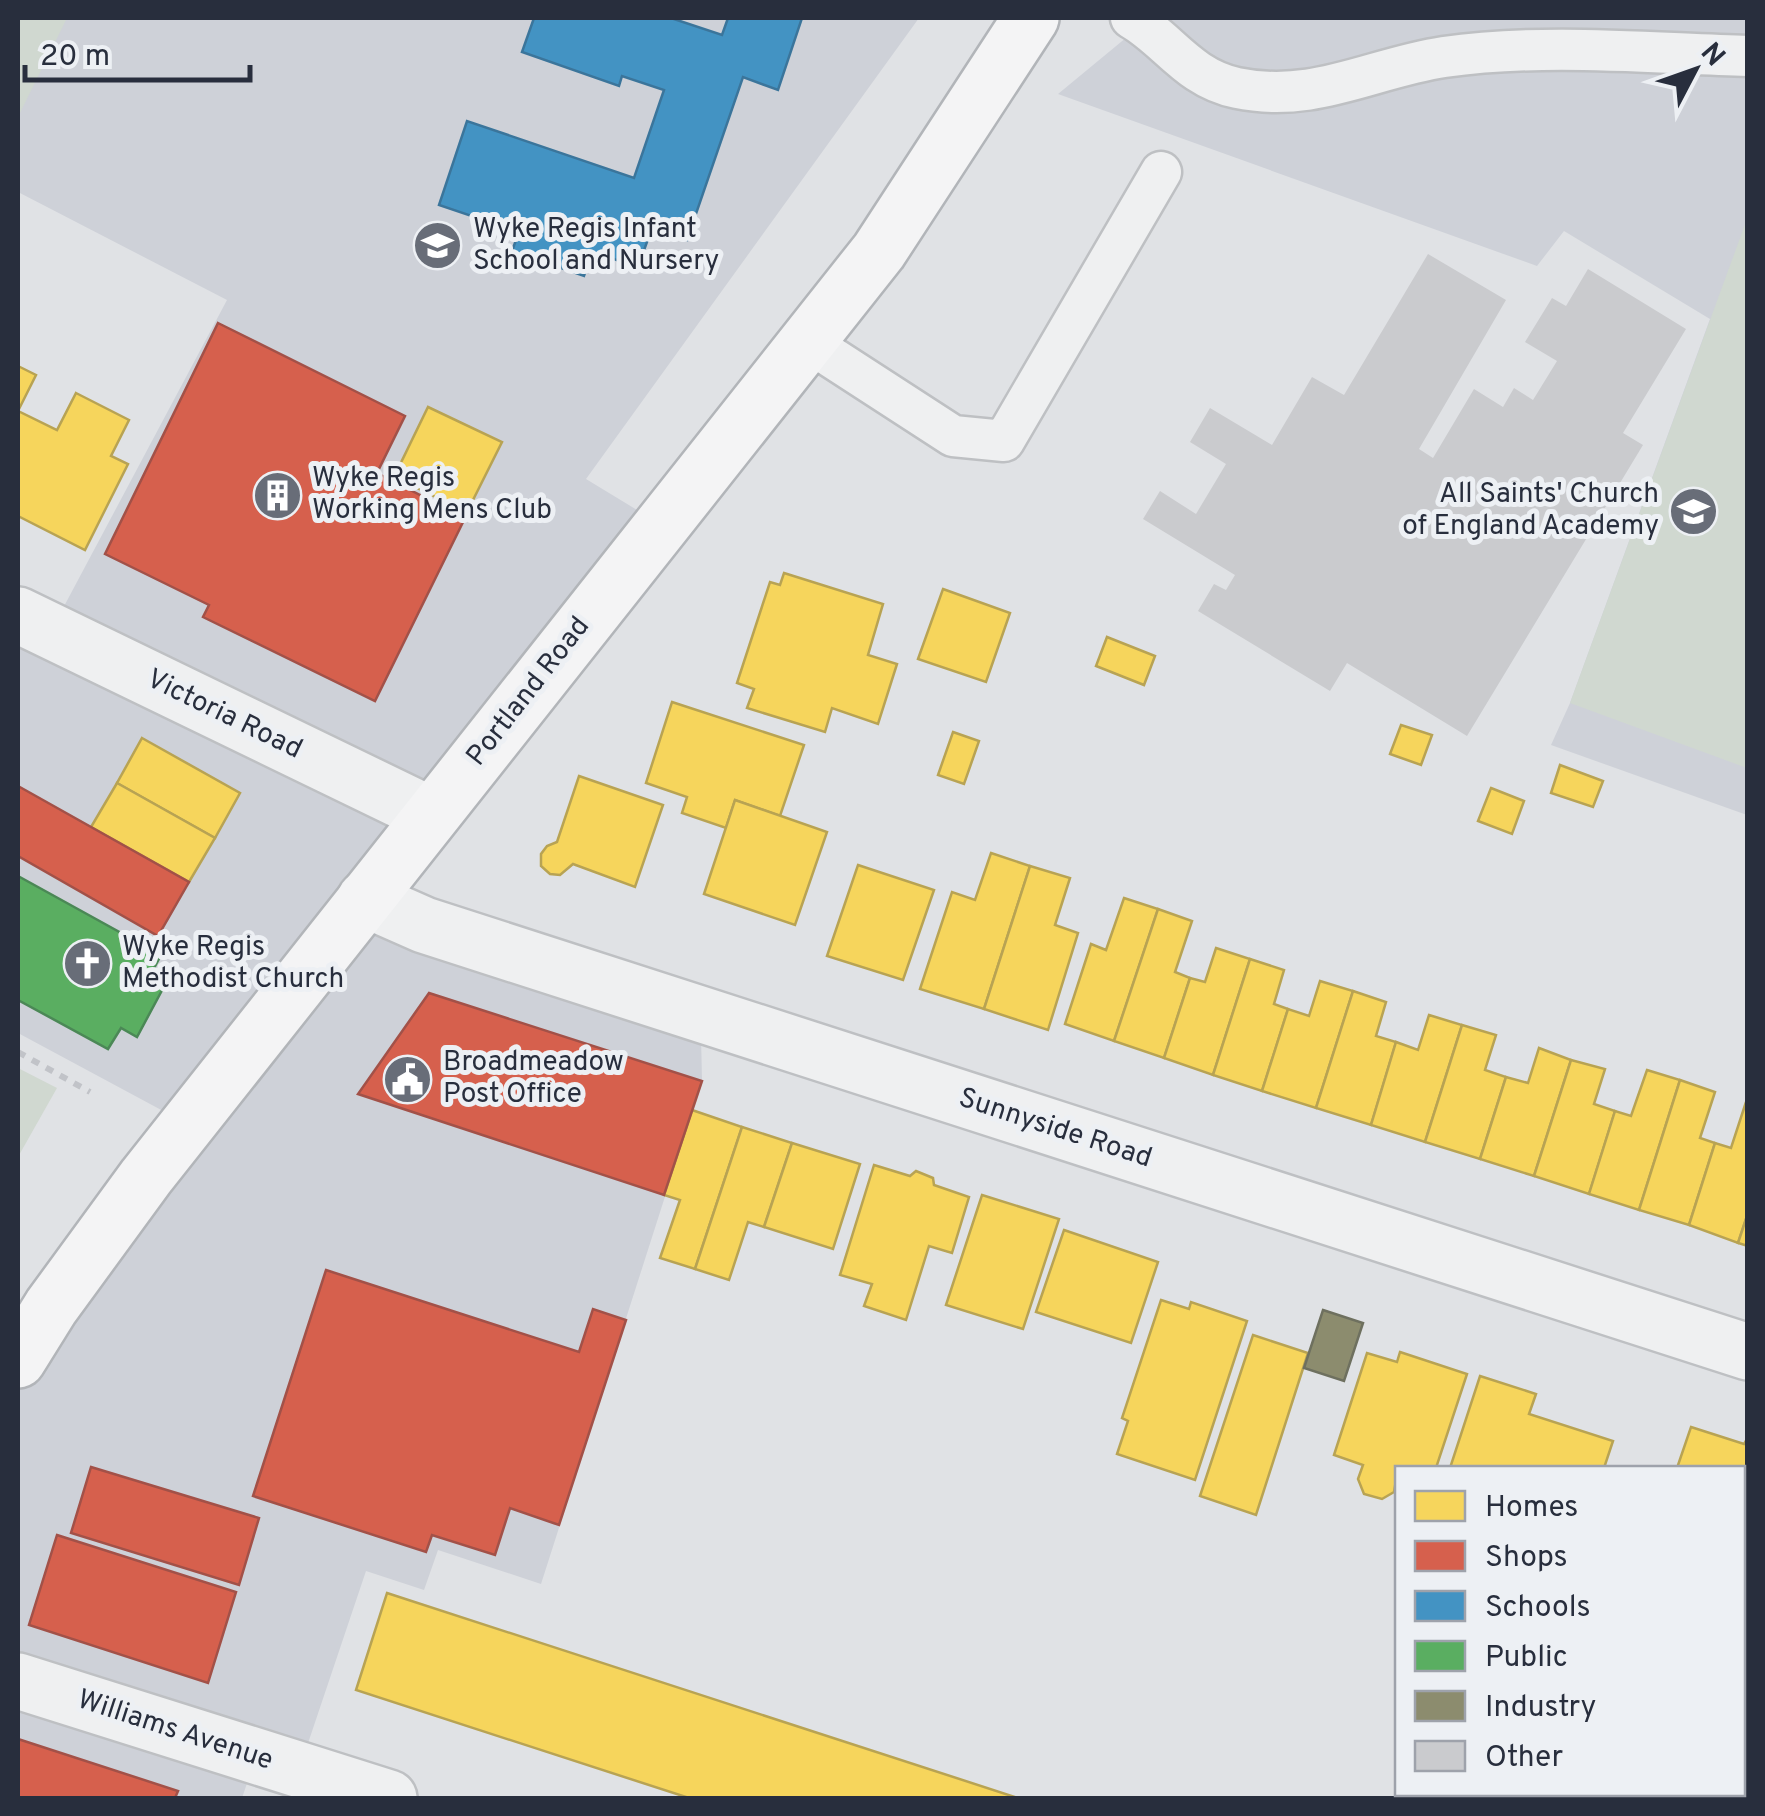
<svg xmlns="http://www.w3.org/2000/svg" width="1765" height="1816" font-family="Overpass,sans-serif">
	<rect width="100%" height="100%" fill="#e0e2e5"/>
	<g fill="#ced1d8">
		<path d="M18 18H919L586 479 642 513 178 1119 18 1033V609L53 627 227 300 18 192Z"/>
		<path d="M1150 18H1747V815L1551 745 1570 703 1710 319 1564 231 1537 266 1058 94Z"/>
		<path d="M353 906 701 1035 702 1081 541 1584 438 1550 424 1590 366 1571 302 1761 259 1748 242 1798H18V1368Z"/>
	</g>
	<g fill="#d0d8d0">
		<path d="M18 18H67L18 117Z"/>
		<path d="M1747 219V768L1570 703Z"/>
		<path d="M18 1068 57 1088 18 1157Z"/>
	</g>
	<g fill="#f6d55c" stroke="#b8a353" stroke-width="2.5">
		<path d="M18 366 36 375 18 411Z"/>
		<path d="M76 393 129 420 111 456 128 464 85 550 18 516V411L57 430Z"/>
		<path d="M428 407 502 442 467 512 394 477Z"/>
		<path d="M784 573 883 604 868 655 897 664 878 724 832 708 825 732 747 708 754 689 737 683 770 582 780 585Z"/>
		<path d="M943 589 1010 613 986 682 918 659Z"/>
		<path d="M1107 637 1155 656 1144 685 1096 666Z"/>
		<path d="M672 702 804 745 780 816 735 800 726 828 682 813 687 797 646 783Z"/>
		<path d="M1401 725 1432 735 1421 765 1390 754Z"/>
		<path d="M953 732 979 741 964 784 938 775Z"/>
		<path d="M142 738 240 793 215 838 117 783Z"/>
		<path d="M1560 765 1603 781 1593 807 1551 793Z"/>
		<path d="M579 776 663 805 635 887 573 864 560 875 550 874 541 866V854L547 846 557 842Z"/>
		<path d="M117 783 215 838 189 882 91 827Z"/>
		<path d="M1491 788 1524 801 1512 834 1478 821Z"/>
		<path d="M735 800 827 832 795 925 704 894Z"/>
		<path d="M991 853 1030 866 984 1009 920 989 952 892 975 900Z"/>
		<path d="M858 865 934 890 903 980 827 956Z"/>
		<path d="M1030 866 1070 878 1055 925 1078 933 1048 1030 984 1009Z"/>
		<path d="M1124 898 1158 909 1114 1041 1065 1024 1091 944 1106 950Z"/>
		<path d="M1158 909 1192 921 1175 972 1190 978 1164 1058 1114 1041Z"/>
		<path d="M1216 948 1250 959 1213 1075 1164 1058 1190 978 1205 982Z"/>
		<path d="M1250 959 1284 970 1274 1004 1288 1009 1262 1091 1213 1075Z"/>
		<path d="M1320 981 1353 991 1316 1108 1262 1091 1288 1009 1309 1016Z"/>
		<path d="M1353 991 1386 1002 1376 1036 1396 1042 1371 1125 1316 1108Z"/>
		<path d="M1429 1015 1462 1025 1425 1142 1371 1125 1396 1042 1418 1050Z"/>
		<path d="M1462 1025 1496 1035 1485 1070 1506 1077 1480 1159 1425 1142Z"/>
		<path d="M1539 1048 1571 1060 1534 1176 1480 1159 1506 1077 1528 1083Z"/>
		<path d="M1571 1060 1605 1069 1594 1104 1615 1111 1589 1194 1534 1176Z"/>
		<path d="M1647 1070 1680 1080 1639 1210 1589 1194 1615 1111 1631 1116Z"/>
		<path d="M1680 1080 1715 1092 1700 1138 1715 1143 1689 1225 1639 1210Z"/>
		<path d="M1746 1102 1748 1213 1738 1243 1689 1225 1715 1143 1731 1148Z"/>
		<path d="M692 1110 742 1127 695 1269 660 1258 680 1200 664 1195Z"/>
		<path d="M742 1127 792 1143 764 1227 748 1222 729 1280 695 1269Z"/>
		<path d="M792 1143 860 1164 833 1249 764 1227Z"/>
		<path d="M874 1165 910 1176 916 1171 933 1178 934 1185 969 1197 952 1253 929 1246 906 1320 864 1306 872 1284 840 1275Z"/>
		<path d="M982 1195 1059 1219 1023 1329 946 1305Z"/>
		<path d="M1748 1213V1246L1738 1243Z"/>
		<path d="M1064 1230 1158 1262 1131 1343 1036 1312Z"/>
		<path d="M1161 1300 1189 1309 1191 1302 1247 1321 1195 1480 1117 1454 1128 1421 1122 1418Z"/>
		<path d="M1253 1335 1308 1353 1256 1515 1200 1496Z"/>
		<path d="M1400 1352 1467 1374 1436 1468H1398L1394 1492 1382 1499 1364 1494 1358 1479 1363 1465 1334 1455 1367 1353 1397 1362Z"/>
		<path d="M1480 1376 1536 1394 1529 1414 1613 1441 1604 1468H1450Z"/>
		<path d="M1691 1427 1744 1444 1748 1437V1574L1742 1590V1468H1677Z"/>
		<path d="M387 1593 1018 1798H689L356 1690Z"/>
		<path d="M1748 1595V1644L1742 1642 1746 1617 1742 1611Z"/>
		<path d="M1696 1794H1734L1748 1798H1694Z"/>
	</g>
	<g fill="#d6604d" stroke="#a25148" stroke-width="2.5">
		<path d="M218 323 405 416 377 473 465 518 375 701 203 617 209 605 105 554Z"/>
		<path d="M18 786 189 882 158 936 18 856Z"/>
		<path d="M429 993 702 1081 664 1195 358 1094Z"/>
		<path d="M326 1270 579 1352 593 1309 626 1320 559 1525 510 1508 495 1555 432 1535 426 1552 253 1496Z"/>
		<path d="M91 1467 259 1518 239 1585 71 1533Z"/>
		<path d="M57 1535 236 1592 208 1683 29 1625Z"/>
		<path d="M18 1739 178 1791 175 1798H18Z"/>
	</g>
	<path fill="#4393c3" stroke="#3b759b" stroke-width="2.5" d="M534 18H671L722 35 728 18H802L778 90 743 77 687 240 652 228 638 267 592 252 584 276 512 251 519 232 439 205 467 121 634 178 664 90 622 76 619 86 522 52Z"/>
	<path fill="#5aae61" stroke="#4b8856" stroke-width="2.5" d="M18 876 161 955 152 972 167 981 137 1037 121 1028 108 1049 18 1000Z"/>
	<path fill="#8c8c6e" stroke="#6e705f" stroke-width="2.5" d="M1323 1310 1363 1323 1344 1381 1304 1368Z"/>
	<path fill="#cacbce" d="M1428 254 1506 300 1419 449 1433 458 1474 389 1503 407 1514 388 1533 400 1557 361 1525 342 1552 298 1566 306 1588 269 1686 329 1623 433 1643 445 1467 736 1347 663 1330 691 1198 611 1214 584 1226 590 1235 575 1143 519 1160 491 1196 514 1226 464 1190 442 1210 408 1272 445 1312 377 1344 395Z"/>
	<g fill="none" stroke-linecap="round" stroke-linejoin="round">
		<defs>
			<g id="service">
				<path d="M1131 18C1168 39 1188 78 1237 88 1314 104 1371 68 1444 57 1544 43 1647 53 1748 56"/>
				<path d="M808 342 953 436 1004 441 1161 172"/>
			</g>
			<g id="minor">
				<path d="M18 615 431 815"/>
				<path d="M365 899 424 925 1748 1352"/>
				<path d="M18 1681 389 1798"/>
			</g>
			<path id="trunk" d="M18 1360 51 1307 146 1177 879 251 1031 18"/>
		</defs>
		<use href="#service" stroke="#bec0c3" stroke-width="45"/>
		<use href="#minor" stroke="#bec0c3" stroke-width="60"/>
		<use href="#trunk" stroke="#b2b5b9" stroke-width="60"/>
		<path stroke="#c1c3c8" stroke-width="6" stroke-dasharray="8 8" stroke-linecap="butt" d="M18 1052 90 1092"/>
		<use href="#service" stroke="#eff0f1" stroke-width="40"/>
		<use href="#minor" stroke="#eff0f1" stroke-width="55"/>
		<use href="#trunk" stroke="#f4f4f5" stroke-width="55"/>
	</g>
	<defs>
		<symbol id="school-disc" viewBox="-11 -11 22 22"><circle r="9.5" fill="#686d78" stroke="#edf0f4"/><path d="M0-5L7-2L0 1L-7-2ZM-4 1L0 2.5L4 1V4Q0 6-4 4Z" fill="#fff"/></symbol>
		<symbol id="building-disc" viewBox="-11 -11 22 22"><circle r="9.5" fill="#686d78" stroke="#edf0f4"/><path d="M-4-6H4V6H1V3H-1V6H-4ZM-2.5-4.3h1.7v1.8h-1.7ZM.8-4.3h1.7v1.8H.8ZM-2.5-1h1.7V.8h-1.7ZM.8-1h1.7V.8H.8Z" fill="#fff"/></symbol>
		<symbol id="church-disc" viewBox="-11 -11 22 22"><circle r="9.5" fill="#686d78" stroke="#edf0f4"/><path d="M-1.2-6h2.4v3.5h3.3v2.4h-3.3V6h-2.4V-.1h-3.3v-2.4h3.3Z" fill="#fff"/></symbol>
		<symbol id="civic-disc" viewBox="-11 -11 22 22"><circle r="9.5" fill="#686d78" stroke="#edf0f4"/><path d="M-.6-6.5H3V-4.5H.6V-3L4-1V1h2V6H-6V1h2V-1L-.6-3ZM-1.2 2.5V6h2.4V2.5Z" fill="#fff"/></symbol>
	</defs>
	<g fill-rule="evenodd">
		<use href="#school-disc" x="410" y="218" width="55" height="55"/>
		<use href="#building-disc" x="250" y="468" width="55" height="55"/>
		<use href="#school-disc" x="1666" y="484" width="55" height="55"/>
		<use href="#church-disc" x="60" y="936" width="55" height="55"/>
		<use href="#civic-disc" x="380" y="1052" width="55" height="55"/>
	</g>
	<g text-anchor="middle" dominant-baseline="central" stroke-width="10" stroke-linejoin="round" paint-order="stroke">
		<g font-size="28" fill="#282e3d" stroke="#edf0f4" text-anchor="start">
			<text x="473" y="230">Wyke Regis Infant<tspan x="473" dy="32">School and Nursery</tspan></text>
			<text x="312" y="479">Wyke Regis<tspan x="312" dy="32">Working Mens Club</tspan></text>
			<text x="1659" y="495" text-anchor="end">All Saints' Church<tspan x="1659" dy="32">of England Academy</tspan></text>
			<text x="122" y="948">Wyke Regis<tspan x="122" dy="32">Methodist Church</tspan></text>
			<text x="443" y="1063">Broadmeadow<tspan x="443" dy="32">Post Office</tspan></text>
		</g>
		<g font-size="28" fill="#282e3d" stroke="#edf0f4">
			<text transform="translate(529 692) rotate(-52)">Portland Road</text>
			<text transform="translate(224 715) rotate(26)">Victoria Road</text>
			<text transform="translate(1055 1129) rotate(18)">Sunnyside Road</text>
			<text transform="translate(175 1731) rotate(18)">Williams Avenue</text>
		</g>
	</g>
	<rect width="1765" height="1816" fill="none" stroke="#282e3d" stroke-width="40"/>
	<rect x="1395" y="1466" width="350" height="330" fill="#edf0f4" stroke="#9ea2ab" stroke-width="2.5"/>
	<rect x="1415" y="1491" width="50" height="30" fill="#f6d55c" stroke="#9ea2ab" stroke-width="2.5"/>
	<text x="1485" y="1516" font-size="30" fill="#282e3d">Homes</text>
	<rect x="1415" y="1541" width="50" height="30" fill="#d6604d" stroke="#9ea2ab" stroke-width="2.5"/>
	<text x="1485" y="1566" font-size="30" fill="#282e3d">Shops</text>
	<rect x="1415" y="1591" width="50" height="30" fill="#4393c3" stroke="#9ea2ab" stroke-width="2.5"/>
	<text x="1485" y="1616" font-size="30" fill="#282e3d">Schools</text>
	<rect x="1415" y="1641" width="50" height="30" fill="#5aae61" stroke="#9ea2ab" stroke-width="2.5"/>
	<text x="1485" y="1666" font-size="30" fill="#282e3d">Public</text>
	<rect x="1415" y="1691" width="50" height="30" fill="#8c8c6e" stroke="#9ea2ab" stroke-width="2.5"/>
	<text x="1485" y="1716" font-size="30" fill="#282e3d">Industry</text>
	<rect x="1415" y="1741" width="50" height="30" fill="#cacbce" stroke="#9ea2ab" stroke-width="2.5"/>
	<text x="1485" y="1766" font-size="30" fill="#282e3d">Other</text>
	<g transform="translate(1695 70) rotate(49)" stroke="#edf0f4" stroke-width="8" paint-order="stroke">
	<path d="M0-8L18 38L0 25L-18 38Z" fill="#282e3d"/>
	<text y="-15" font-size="28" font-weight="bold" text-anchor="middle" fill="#282e3d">N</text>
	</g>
	<path d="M25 65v15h225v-15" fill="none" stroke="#282e3d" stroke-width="5"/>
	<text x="40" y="65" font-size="30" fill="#282e3d" stroke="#edf0f4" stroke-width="8" paint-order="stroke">20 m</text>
</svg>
